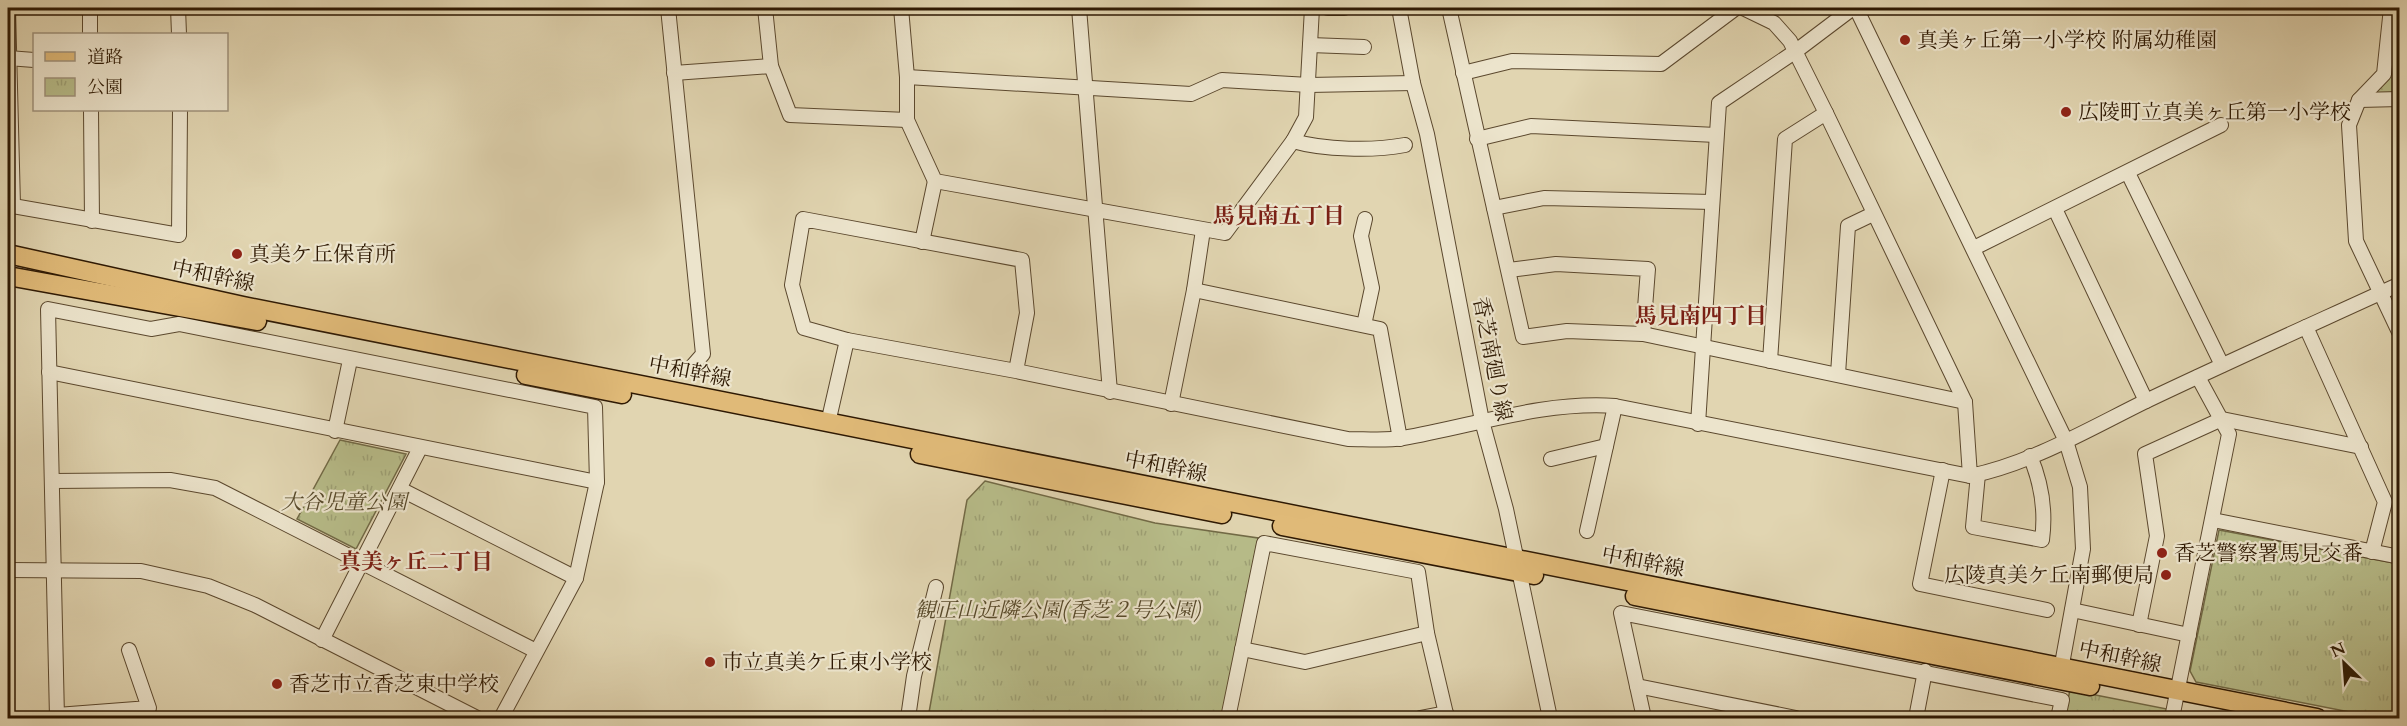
<svg xmlns="http://www.w3.org/2000/svg" width="2407" height="726" font-family="Cardo,'Noto Serif JP',serif">
	<defs>
		<pattern id="forest-crowns" width="20" height="18" patternUnits="userSpaceOnUse" patternTransform="scale(1.5)"><rect width="20" height="18" fill="#b7bc89"/><path d="M2 6a3 3 0 1 1 6 0M12 15a3 3 0 1 1 6 0" fill="none" stroke="#9ea175"/></pattern>
		<pattern id="park-tufts" width="24" height="20" patternUnits="userSpaceOnUse" patternTransform="scale(1.5)"><rect width="24" height="20" fill="#b7bc89"/><path d="M3 7l-1-3M5 7V3M7 7l1-3M15 17l-1-3M17 17v-4M19 17l1-3" fill="none" stroke="#9ea175"/></pattern>
	</defs>
	<rect width="100%" height="100%" fill="#e1d5b1"/>
	<filter id="stains"><feTurbulence type="fractalNoise" baseFrequency=".00333" numOctaves="4"/><feColorMatrix values="0 0 0 0 .2 0 0 0 0 .09 0 0 0 0 .02 0 0 0 .5 -.17"/></filter>
	<radialGradient id="worn" r=".72"><stop offset=".6" stop-color="#630" stop-opacity="0"/><stop offset="1" stop-color="#630" stop-opacity=".3"/></radialGradient>
	<path fill="url(#forest-crowns)" stroke="#726a46" stroke-width="1.5" d="M2399 13V95L2374 96V90L2391 68Z"/>
	<g fill="url(#park-tufts)" stroke="#726a46" stroke-width="1.5">
		<path d="M340 440 406 454 356 549 297 519Z"/>
		<path d="M985 481 1155 523 1258 538 1223 718H928L967 500Z"/>
		<path d="M2219 530 2399 564V718H2380L2196 682 2190 671Z"/>
		<path d="M2070 690 2167 709 2165 718H2064Z"/>
	</g>
	<g fill="none" stroke-linecap="round" stroke-linejoin="round">
		<defs>
			<g id="minor">
				<path d="M8 8 13 206 179 235 180 110"/>
				<path d="M90 8V34"/>
				<path d="M178 8 179 34"/>
				<path d="M668 8 703 354 689 370"/>
				<path d="M765 8 771 66 790 115 907 120"/>
				<path d="M901 8 907 77V120L935 181 1225 233 1293 141 1306 117 1312 8"/>
				<path d="M1079 8 1110 392"/>
				<path d="M1328 8H1344"/>
				<path d="M1399 8 1413 83 1427 134 1482 421 1506 509 1550 718"/>
				<path d="M1449 8 1523 337 1567 331 1643 334 1965 402"/>
				<path d="M1743 8 1774 23 1790 41 1826 113 1965 402 1970 476"/>
				<path d="M1856 8 2066 441 2080 487 2083 549 2060 675"/>
				<path d="M2391 8 2384 74 2359 100 2349 125 2356 241 2400 334"/>
				<path d="M1310 45 1364 47"/>
				<path d="M8 58 34 60"/>
				<path d="M674 73 771 66"/>
				<path d="M1463 73 1512 61 1661 64 1736 8"/>
				<path d="M907 77 1191 94 1222 80 1309 85 1413 83"/>
				<path d="M2359 100 2400 99"/>
				<path d="M91 110 92 221"/>
				<path d="M1477 139 1531 126 1716 135"/>
				<path d="M1293 141C1324 150 1373 151 1405 145"/>
				<path d="M2128 173 2222 365"/>
				<path d="M1494 208 1544 198 1712 202"/>
				<path d="M2055 209 2146 401"/>
				<path d="M922 242 935 181"/>
				<path d="M1974 248 2221 125"/>
				<path d="M1509 270 1556 264 1648 269 1643 334"/>
				<path d="M1194 290 1203 230"/>
				<path d="M1364 325 1372 288 1361 236 1365 219"/>
				<path d="M2306 327 2385 502 2372 552"/>
				<path d="M1770 361 1785 139 1826 113"/>
				<path d="M1016 371 1027 313 1022 260 803 219 792 285 804 328 847 340 1016 371 1348 439C1365 439 1385 441 1403 438 1473 426 1543 401 1615 406L1970 476C2032 463 2089 429 2146 401 2230 361 2315 323 2400 284"/>
				<path d="M49 372 597 482"/>
				<path d="M1838 374 1848 226 1873 214"/>
				<path d="M1171 404 1194 290 1380 329 1400 439"/>
				<path d="M828 423 847 340"/>
				<path d="M1698 424 1719 103 1796 51 1853 8"/>
				<path d="M335 431 350 360"/>
				<path d="M1551 459 1606 446"/>
				<path d="M1943 470 1920 584 2047 610"/>
				<path d="M1978 474 1973 527 2042 540C2046 510 2042 484 2030 456"/>
				<path d="M52 481 170 480 215 488 536 651"/>
				<path d="M400 489 576 578"/>
				<path d="M2213 520 2400 557"/>
				<path d="M1587 531 1615 406"/>
				<path d="M8 570 141 571 208 586 255 605 477 718"/>
				<path d="M2072 610 2189 635"/>
				<path d="M2139 625 2157 536 2145 454 2222 419 2361 447"/>
				<path d="M322 640 420 448"/>
				<path d="M1242 649 1305 662 1427 633"/>
				<path d="M1637 686 1796 718"/>
				<path d="M57 715 149 708 129 650"/>
				<path d="M57 718 48 309 151 329 179 324 595 407 597 482 576 578 501 718"/>
				<path d="M908 718 914 676 936 587"/>
				<path d="M1228 718 1264 543 1418 572 1427 633 1447 718"/>
				<path d="M1420 718 1446 713"/>
				<path d="M1644 718 1621 613 2062 700 2058 718"/>
				<path d="M1916 718 1925 671"/>
				<path d="M2172 718 2229 434 2198 377"/>
			</g>
			<g id="major">
				<path d="M8 254 243 306 2317 718"/>
				<path d="M8 276 257 321"/>
				<path d="M526 375 622 394"/>
				<path d="M920 454 1222 514"/>
				<path d="M1282 526 1534 575"/>
				<path d="M1635 596 2090 686"/>
			</g>
		</defs>
		<use href="#minor" stroke="#5b482e" stroke-width="16"/>
		<use href="#major" stroke="#2e1903" stroke-width="21"/>
		<use href="#minor" stroke="#ece4cc" stroke-width="14"/>
		<use href="#major" stroke="#e0ba78" stroke-width="18"/>
	</g>
	<g fill="#8f2418" stroke="#ece4cc" stroke-width="2">
		<circle cx="1905" cy="40" r="6"/>
		<circle cx="2066" cy="112" r="6"/>
		<circle cx="237" cy="254" r="6"/>
		<circle cx="2162" cy="553" r="6"/>
		<circle cx="2166" cy="575" r="6"/>
		<circle cx="710" cy="662" r="6"/>
		<circle cx="277" cy="684" r="6"/>
	</g>
	<g text-anchor="middle" dominant-baseline="central" stroke-width="4.5" stroke-linejoin="round" paint-order="stroke">
		<g font-size="21" fill="#2e1903" stroke="#ece4cc" text-anchor="start">
			<text x="1917" y="40">真美ヶ丘第一小学校 附属幼稚園</text>
			<text x="2078" y="112">広陵町立真美ヶ丘第一小学校</text>
			<text x="249" y="254">真美ケ丘保育所</text>
			<text x="2174" y="553">香芝警察署馬見交番</text>
			<text x="2154" y="575" text-anchor="end">広陵真美ケ丘南郵便局</text>
			<text x="722" y="662">市立真美ケ丘東小学校</text>
			<text x="289" y="684">香芝市立香芝東中学校</text>
		</g>
		<g font-size="21" fill="#2e1903" stroke="#ece4cc">
			<text transform="translate(213 276) rotate(12)">中和幹線</text>
			<text transform="translate(1492 359) rotate(79)">香芝南廻り線</text>
			<text transform="translate(690 372) rotate(11)">中和幹線</text>
			<text transform="translate(1166 467) rotate(11)">中和幹線</text>
			<text transform="translate(1643 562) rotate(11)">中和幹線</text>
			<text transform="translate(2120 657) rotate(12)">中和幹線</text>
		</g>
		<g font-size="21" font-style="italic" fill="#574a2b" stroke="#ece4cc">
			<text x="344" y="502">大谷児童公園</text>
			<text x="1058" y="610">観正山近隣公園(香芝２号公園)</text>
		</g>
		<g font-size="22" font-weight="bold" fill="#7a1f14" stroke="#ece4cc">
			<text x="1279" y="216">馬見南五丁目</text>
			<text x="1701" y="316">馬見南四丁目</text>
			<text x="416" y="562">真美ヶ丘二丁目</text>
		</g>
	</g>
	<rect width="2407" height="726" fill="none" stroke="#e1d5b1" stroke-width="30"/>
	<rect x="9" y="9" width="2389" height="708" fill="none" stroke="#2e1903" stroke-width="3"/>
	<rect x="15" y="15" width="2377" height="696" fill="none" stroke="#2e1903" stroke-width="1.5"/>
	<rect x="33" y="33" width="195" height="78" fill="#ece4cc" stroke="#a0937c" stroke-width="1.5"/>
	<rect x="45" y="52" width="30" height="9" fill="#e0ba78" stroke="#a0937c" stroke-width="1.5"/>
	<text x="87" y="63" font-size="18" fill="#2e1903">道路</text>
	<rect x="45" y="78" width="30" height="18" fill="url(#park-tufts)" stroke="#a0937c" stroke-width="1.5"/>
	<text x="87" y="93" font-size="18" fill="#2e1903">公園</text>
	<g transform="translate(2344 663) rotate(335)" stroke="#ece4cc" stroke-width="4.5" paint-order="stroke">
	<path d="M0-4.5L10 22L0 15L-10 22Z" fill="#2e1903"/>
	<text y="-9" font-size="16" font-weight="bold" text-anchor="middle" fill="#2e1903">N</text>
	</g>
	<rect width="100%" height="100%" filter="url(#stains)"/>
	<rect width="100%" height="100%" fill="url(#worn)"/>
</svg>
